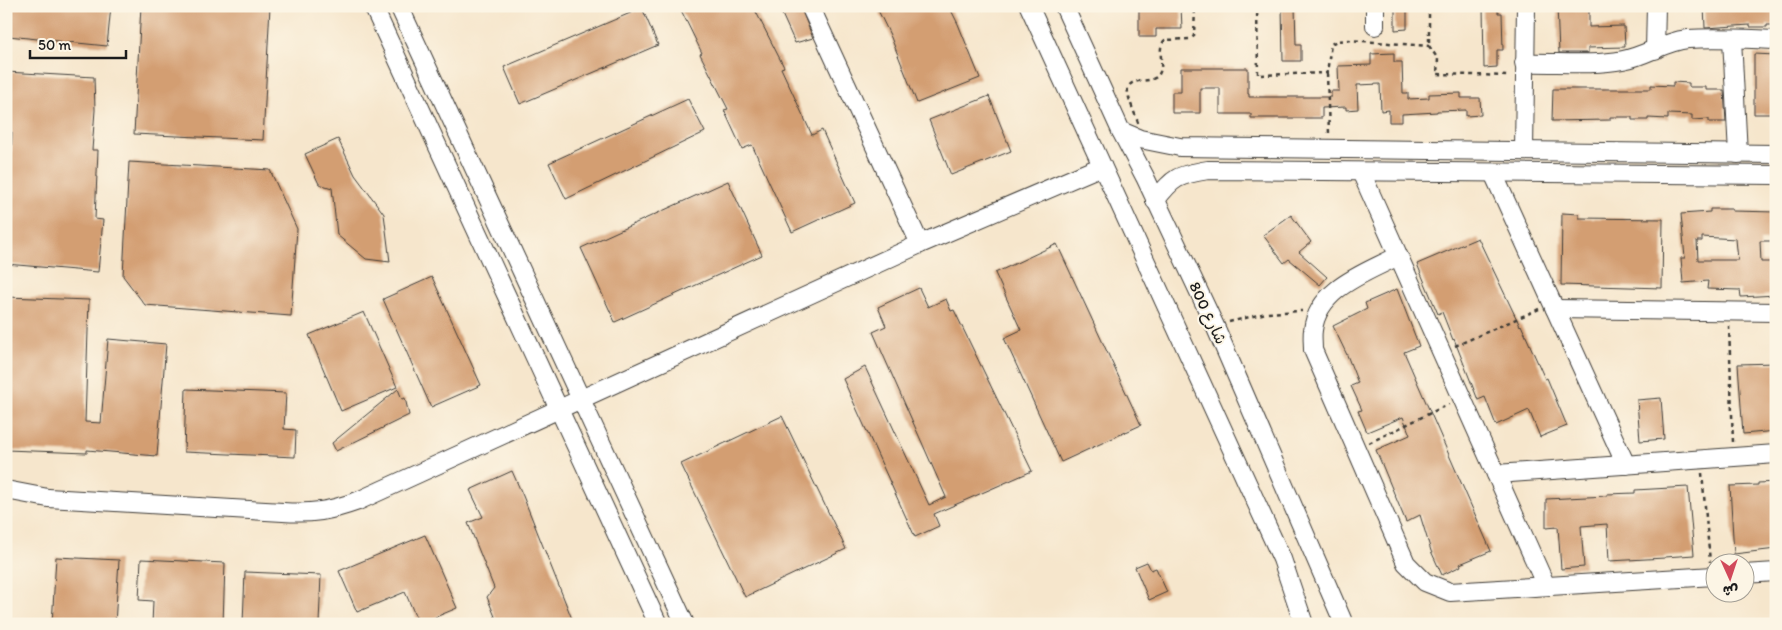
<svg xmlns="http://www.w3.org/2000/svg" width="1782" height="630" font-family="Itim,'Playpen Sans Arabic',sans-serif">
	<rect width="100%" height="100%" fill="#fcf5e5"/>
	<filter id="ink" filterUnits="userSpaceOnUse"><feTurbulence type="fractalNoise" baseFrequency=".02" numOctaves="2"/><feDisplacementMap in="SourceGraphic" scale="10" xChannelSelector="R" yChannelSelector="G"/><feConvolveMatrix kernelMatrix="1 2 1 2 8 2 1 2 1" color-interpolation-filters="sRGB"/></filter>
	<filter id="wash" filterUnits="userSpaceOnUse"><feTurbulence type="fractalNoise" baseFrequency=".0096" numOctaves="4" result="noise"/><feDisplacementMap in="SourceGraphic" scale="20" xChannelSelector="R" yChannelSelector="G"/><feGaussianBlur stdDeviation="1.12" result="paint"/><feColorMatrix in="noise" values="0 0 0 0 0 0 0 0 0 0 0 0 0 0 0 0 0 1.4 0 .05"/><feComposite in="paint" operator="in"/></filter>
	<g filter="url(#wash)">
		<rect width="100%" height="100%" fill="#f6e6cc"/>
		<g id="blocks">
			<g fill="#d39e72" fill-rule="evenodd">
				<path d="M6 6H111L107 46 8 36Z"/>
				<path d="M141 6H270L263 140 134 134Z"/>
				<path d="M679 6H753L784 67 781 68 812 135 822 130 855 203 792 232 752 145 742 149 724 110 728 109 700 54 702 53Z"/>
				<path d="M794 6H800L813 38 795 43 781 12Z"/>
				<path d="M876 6H949L958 24 980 78 917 103 890 35Z"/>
				<path d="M1181 6 1182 29H1156V37H1139V7Z"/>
				<path d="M1282 6H1295L1296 45H1301V61H1283Z"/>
				<path d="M1395 6H1407V29L1395 30Z"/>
				<path d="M1483 6H1498V13H1502L1503 50H1497V67L1484 68Z"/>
				<path d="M1557 6H1589V27L1624 26 1625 47 1588 48V53H1559Z"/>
				<path d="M1704 6H1776V25H1767V27H1750V25L1705 28Z"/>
				<path d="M642 8 658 45 520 104 504 67Z"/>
				<path d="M1394 53V62H1402L1403 93H1408V99L1429 98V94L1461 93V98H1480L1481 115 1466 116V110L1437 111V112L1402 114V122H1389V110L1381 111 1380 84 1357 85 1358 109 1346 110V107L1322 108V118H1251V114H1220V88H1200V113H1172V92H1181V68H1248V94H1249V97H1331V91H1339L1338 66 1371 65V54Z"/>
				<path d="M1754 54 1776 55V114H1754Z"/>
				<path d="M6 72 94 77 95 110 92 150H98L95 219 103 220 98 272 6 264V212H9L12 132H6Z"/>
				<path d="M1673 82 1689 83V87H1706V90H1724L1726 122H1709V119L1692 120V115L1668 114V119L1648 118V120H1632V117H1610V120L1552 121 1553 89H1651V85L1673 86Z"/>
				<path d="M989 96 1011 151 951 175 929 120Z"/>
				<path d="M688 99 705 132 566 199 549 163Z"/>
				<path d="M338 139 355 175 384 214 390 262 366 259 337 235 332 188 319 184 305 154Z"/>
				<path d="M129 162 270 170 297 229 291 316 145 305 123 276Z"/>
				<path d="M728 181 762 255 615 322 581 248Z"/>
				<path d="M1710 209H1732V211L1776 212V241H1760L1761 262H1776V295L1741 297 1740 290 1707 289 1708 281 1683 283 1681 258H1685L1681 214 1710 212ZM1702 237 1736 239 1738 260H1698L1697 241H1702Z"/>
				<path d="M1562 213 1579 214V218L1663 219 1662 288 1561 285Z"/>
				<path d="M1291 215 1311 242 1299 252 1327 277 1320 285 1289 259 1284 263 1263 235Z"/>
				<path d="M1478 238 1520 326 1521 325 1545 379 1547 378 1567 426 1540 437 1529 410 1496 425 1485 397 1478 400 1454 339 1453 340 1442 312 1438 314 1417 264Z"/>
				<path d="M1057 244 1141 425 1061 462 1004 338 1021 330 995 273Z"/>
				<path d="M432 277 481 385 431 407 383 299Z"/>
				<path d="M919 288 928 307 946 299 951 311 954 310 1032 471 934 514 939 526 915 537 843 379 865 367 929 505 946 497 873 332 886 326 878 307Z"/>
				<path d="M1397 289 1419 346 1404 352 1491 551 1460 564 1461 566 1442 575 1431 551 1420 515 1406 522 1376 450 1410 435 1403 417 1367 432 1358 411 1362 410 1351 386 1358 383 1347 355 1333 326 1367 309 1365 303Z"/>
				<path d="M6 297 89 300 85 422 101 423 108 339 166 344 157 456 87 450V453L6 450Z"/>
				<path d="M364 312 397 387 341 411 309 335Z"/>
				<path d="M1776 363V431L1743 434 1738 364Z"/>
				<path d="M186 389 286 393 284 429 296 430 295 457 184 452Z"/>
				<path d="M398 389 402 399 405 398 409 415 336 451 332 443Z"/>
				<path d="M1661 398 1664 439 1640 441 1637 400Z"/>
				<path d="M782 416 846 549 745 597 681 464Z"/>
				<path d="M512 471 523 496 574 624H498L487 597 494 588 468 523 483 517 470 490Z"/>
				<path d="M1776 482V549L1734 554 1730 486 1758 485V483Z"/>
				<path d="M1688 487 1694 555 1665 557V558L1609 561 1607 524 1581 526 1584 567 1561 569 1558 527 1546 528V499L1607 496V494L1635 493V490Z"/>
				<path d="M425 535 457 608 438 616 428 624H419L405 592 357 612 339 571Z"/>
				<path d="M56 557 119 560 115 624H52Z"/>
				<path d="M141 559 225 563 223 624H152L153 601 139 600Z"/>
				<path d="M1147 562 1151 570 1156 568 1167 592 1149 600 1135 567Z"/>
				<path d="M245 572 321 575 319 624H243Z"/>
			</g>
		</g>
	</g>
	<g filter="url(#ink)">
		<use href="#blocks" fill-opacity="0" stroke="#3d3a36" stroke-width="1"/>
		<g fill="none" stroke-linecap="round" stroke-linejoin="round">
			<defs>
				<g id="minor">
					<path d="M373 6 658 624"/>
					<path d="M399 6 685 624"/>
					<path d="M810 6 920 244"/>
					<path d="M1029 6 1282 559 1304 624"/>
					<path d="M1064 6 1121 131 1145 177 1215 326 1344 624"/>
					<path d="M1375 6V26"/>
					<path d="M1732 39 1738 154"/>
					<path d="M1655 50 1656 6"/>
					<path d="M1524 63C1556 62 1591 66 1623 60 1646 56 1665 41 1688 39 1717 37 1747 39 1776 40"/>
					<path d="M1121 131 1140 139 1180 147 1776 154"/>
					<path d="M1524 151 1526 6"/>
					<path d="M1361 172 1546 586"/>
					<path d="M1493 173 1626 465"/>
					<path d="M1155 201C1173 177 1178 175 1208 170L1776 175"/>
					<path d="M1398 256C1366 273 1318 288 1313 330 1312 336 1313 343 1313 350L1406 563 1425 582 1450 592 1714 576"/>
					<path d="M1555 309 1776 312"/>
					<path d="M1496 474 1776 454"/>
					<path d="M6 490 48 498 283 512C312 514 330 511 358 501L920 244 1102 166"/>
					<path d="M1744 574 1776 572"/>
				</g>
			</defs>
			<use href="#minor" stroke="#3d3a36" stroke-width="20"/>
			<g stroke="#3d3a36" stroke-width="2.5" stroke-dasharray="4 4" stroke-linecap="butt">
				<path d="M1257 6 1258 75 1327 73 1331 44 1337 41 1349 40 1429 46"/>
				<path d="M1429 6V46L1438 59 1437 74 1510 76"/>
				<path d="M1327 73 1329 134"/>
				<path d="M1138 123C1136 115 1126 96 1128 88 1132 76 1153 85 1159 74 1165 64 1156 48 1165 40L1190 39 1194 36 1195 6"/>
				<path d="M1229 322 1266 313 1302 311"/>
				<path d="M1729 326 1733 443"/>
				<path d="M1455 346 1539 309"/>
				<path d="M1369 443 1449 404"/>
				<path d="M1702 473 1710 562"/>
			</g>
			<use href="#minor" stroke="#fff" stroke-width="18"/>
		</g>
	</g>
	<g text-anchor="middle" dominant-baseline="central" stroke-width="4" stroke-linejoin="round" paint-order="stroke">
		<g font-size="16" fill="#1c1c1c" stroke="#fcf5e5">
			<text transform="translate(1208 313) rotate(65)">شارع 800</text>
		</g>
	</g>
	<rect width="1782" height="630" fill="none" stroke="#fcf5e5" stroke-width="25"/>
	<g transform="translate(1730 578) rotate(177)"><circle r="24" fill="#fcf5e5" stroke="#a29e95"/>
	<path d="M0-4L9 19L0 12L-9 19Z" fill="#d1495b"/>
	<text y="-8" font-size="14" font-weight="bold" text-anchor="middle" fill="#1c1c1c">ش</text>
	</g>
	<path d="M30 50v8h96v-8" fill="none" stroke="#1c1c1c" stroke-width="2.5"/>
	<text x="38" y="50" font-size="15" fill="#1c1c1c" stroke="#fcf5e5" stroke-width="4" paint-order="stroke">50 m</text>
</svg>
